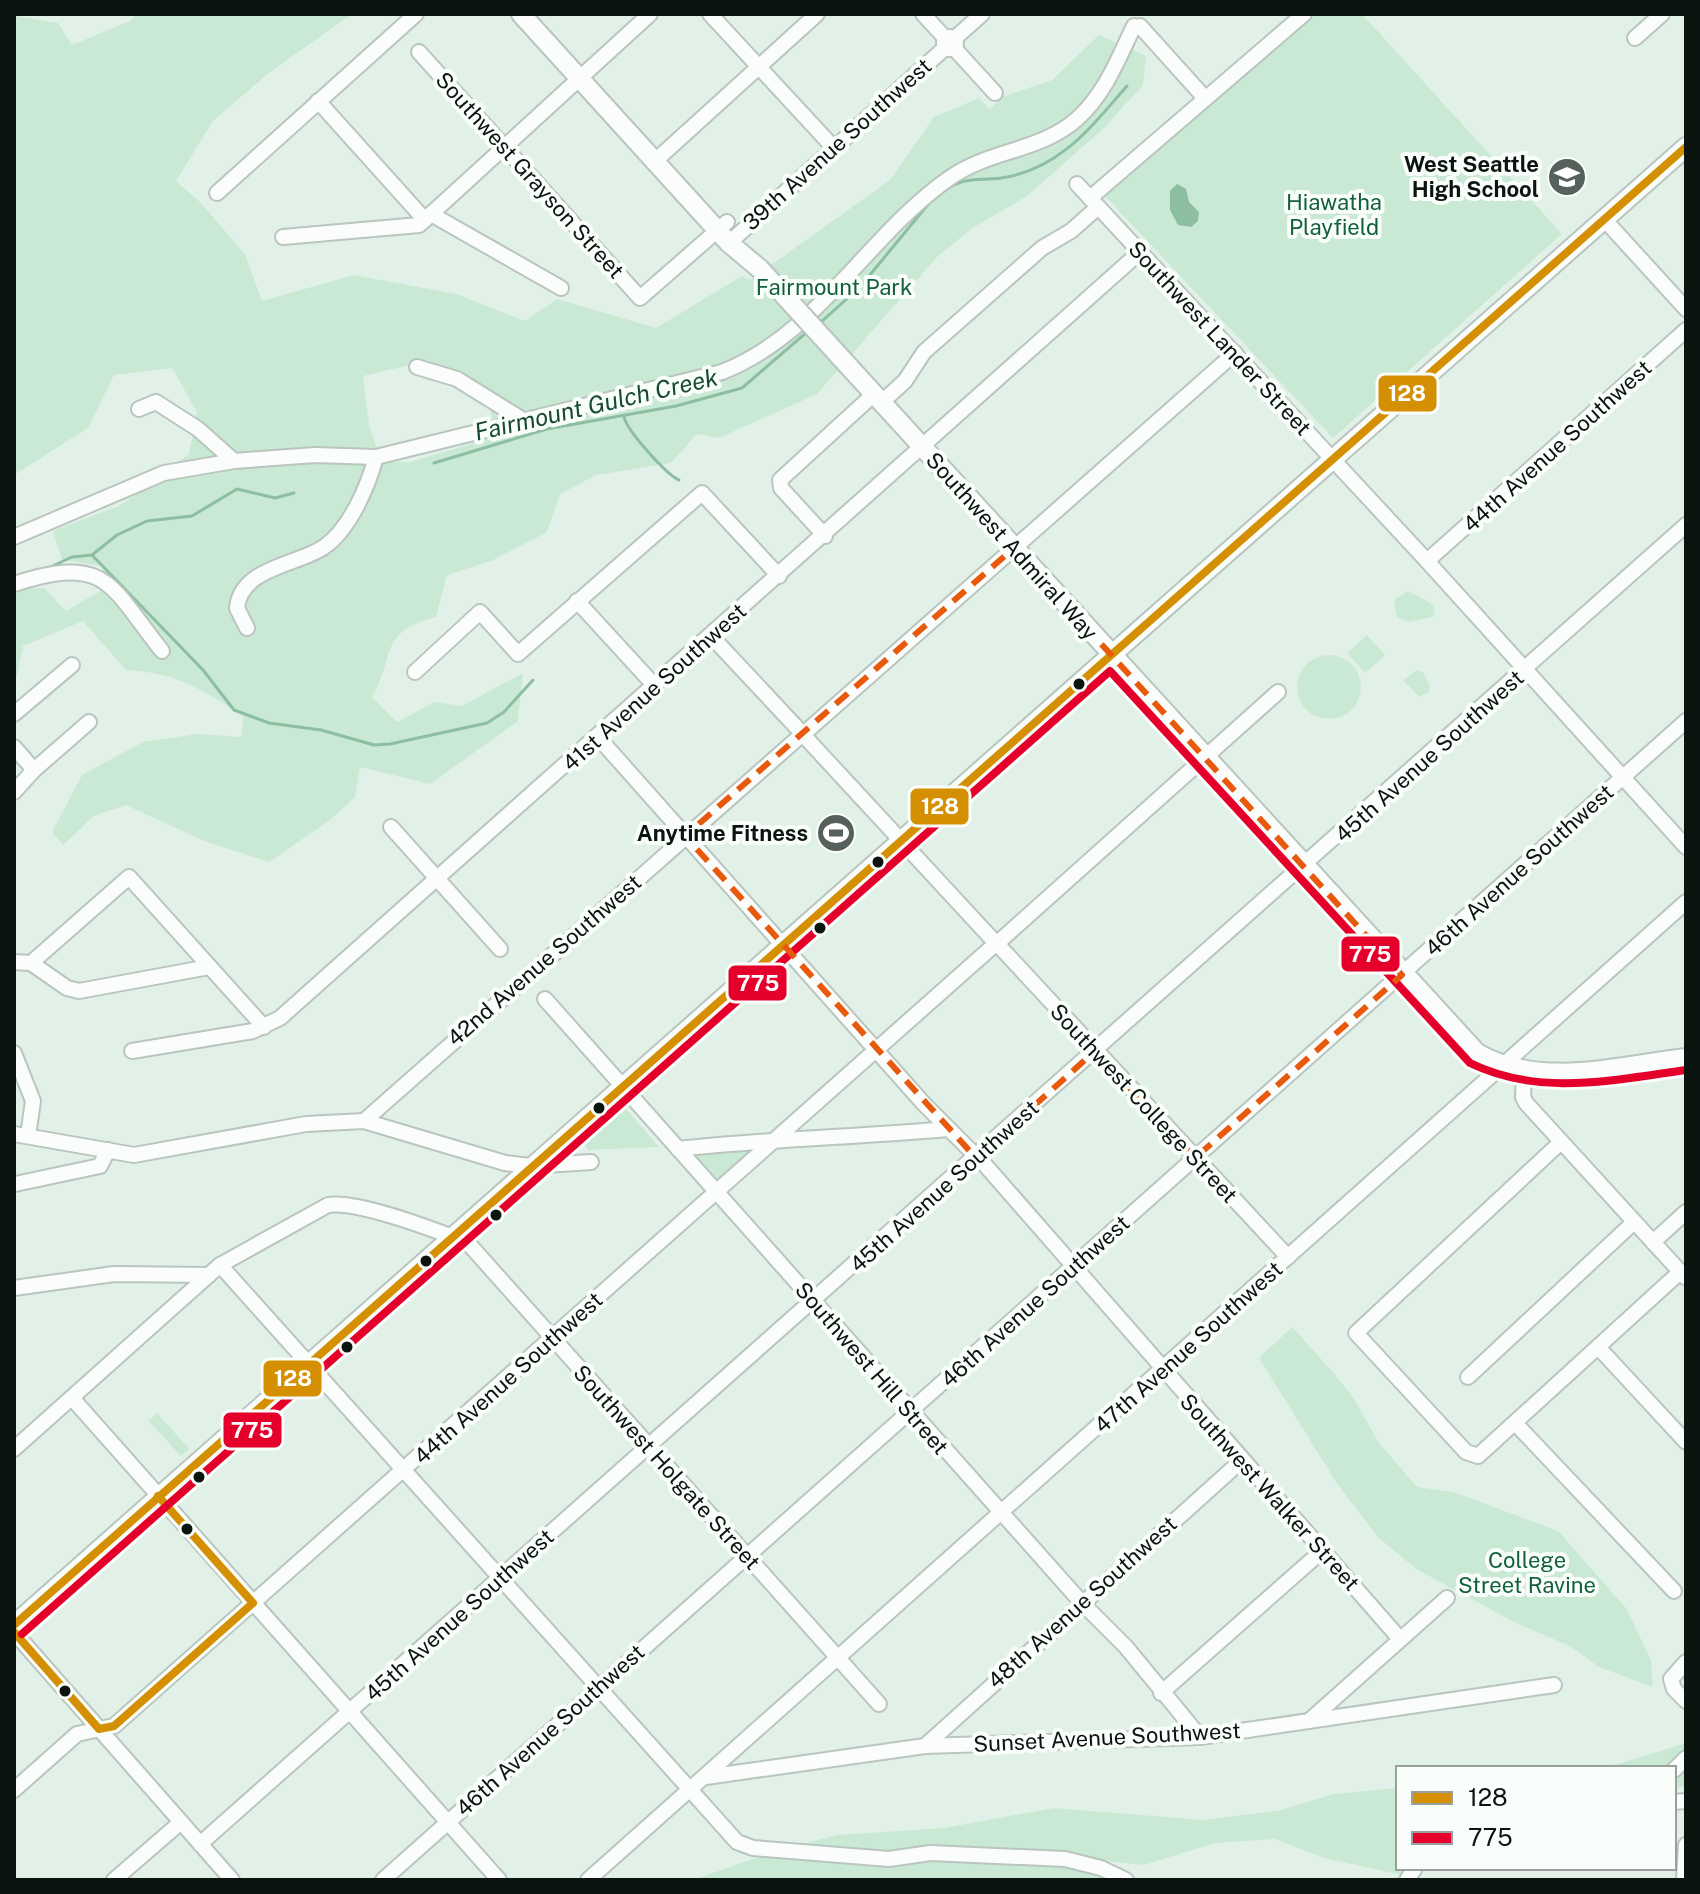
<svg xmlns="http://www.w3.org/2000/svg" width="1700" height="1894" font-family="'Public Sans',sans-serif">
	<rect width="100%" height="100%" fill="#e2f1e8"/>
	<g fill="#c9e9d5" fill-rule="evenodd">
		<path d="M137 14H352L270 72 213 121 176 181 200 202 245 254 262 301 354 275 456 294 525 321 557 299 656 328 742 276 750 280 890 180 934 117 979 98 990 109 1002 97 1052 80 1099 35 1146 56 1143 85 1104 128 1027 196 971 229 937 257 817 394 719 438 697 434 671 463 596 475 560 494 547 532 491 561 447 575 436 617C377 632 396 657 372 697L397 722 435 702 462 706 523 673 518 721 430 784 360 767 355 797 329 821 269 862 204 841 126 805 94 816 63 845 52 832 82 775 143 742 198 734 241 737 244 717C201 689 179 673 126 670L83 621 23 646 14 689V589L44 588 66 611 107 587 101 566 62 560 53 531 121 505 189 454 197 412 172 368 114 375 88 428 14 475V22L16 16 58 23 72 45 130 21ZM423 362 484 387 497 436 410 462H381L369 424 363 376Z"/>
		<path d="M1313 14H1362L1562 234 1333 438 1105 196Z"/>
		<path d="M1408 591 1432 604 1435 610 1433 617 1407 622 1397 617 1394 600Z"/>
		<path d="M1367 635 1385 655 1365 673 1347 653Z"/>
		<circle cx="1329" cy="687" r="32"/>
		<path d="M1417 670 1423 672 1430 686 1429 692 1419 697 1403 680Z"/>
		<path d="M620 1102 659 1147 589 1150 579 1139Z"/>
		<path d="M760 1146 721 1181H713L689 1154Z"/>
		<path d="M1292 1327 1333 1372 1354 1399 1379 1443 1417 1487 1454 1492 1558 1531 1626 1608 1651 1660 1653 1687 1599 1667 1570 1646 1518 1624 1416 1569 1378 1537 1338 1485 1259 1358Z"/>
		<path d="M157 1413 189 1449 181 1456 149 1421Z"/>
		<path d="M1686 1743V1786L1674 1788V1768H1605Z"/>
		<path d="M1398 1788V1868H1412L1402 1875 1324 1858 1275 1839 1215 1843 1144 1865 1086 1859 1102 1880H693L770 1853 837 1835 944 1828 1054 1808 1203 1820 1281 1810 1333 1794Z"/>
	</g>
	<path fill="#8dbea2" d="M1177 184 1186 189 1189 202 1199 212 1198 221 1191 227 1178 225 1170 210V191Z"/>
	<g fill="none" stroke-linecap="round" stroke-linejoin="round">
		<g stroke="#8dbea2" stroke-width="3">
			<path d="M948 188C970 176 979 181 1001 178 1059 170 1091 127 1127 86"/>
			<path d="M820 323 860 287 930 202"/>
			<path d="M624 416C625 429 667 475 679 480"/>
			<path d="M434 463 547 429 676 406 742 388 807 332"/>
			<path d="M92 555 203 670 234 710 269 723 321 730 374 745 390 744 487 723 504 712 533 680"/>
			<path d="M46 569 72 557 92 555 117 535 147 521 192 516 237 489 275 498 294 493"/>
		</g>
		<defs>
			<g id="minor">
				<path d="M710 14 833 147"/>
				<path d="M923 14 946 39"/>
				<path d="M1140 26 1204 97"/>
				<circle cx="950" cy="43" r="6"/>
				<path d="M1635 38 1662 14"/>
				<path d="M954 39 982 14"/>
				<path d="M954 48 995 93"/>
				<path d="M419 52 640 298 727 222"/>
				<path d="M318 101 425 220"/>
				<path d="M655 161 817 14"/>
				<path d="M1077 184 1427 561 1686 847"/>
				<path d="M217 193 416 14"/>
				<path d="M1090 198 1304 14"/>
				<path d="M431 214 561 288"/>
				<path d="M1604 219 1686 309"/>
				<path d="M283 237 419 225 650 14"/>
				<path d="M729 243 946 47"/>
				<path d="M417 367 457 379 523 420"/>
				<path d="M881 403 905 381 924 352 1042 248 1071 231 1098 207"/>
				<path d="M139 409 156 402 198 429 234 461"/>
				<path d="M825 536 781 488 780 480 873 395"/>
				<path d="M14 537 164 473 234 461 315 455 376 457 722 372C819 334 868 234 951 177 990 150 1041 151 1077 119 1105 94 1118 59 1134 26"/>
				<path d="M1427 561 1686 330"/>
				<path d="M14 584C107 554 109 584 162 651"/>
				<path d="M577 601 654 685"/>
				<path d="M247 628 237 608C241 567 298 565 324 547 350 529 368 486 376 457"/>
				<path d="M711 636 799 730"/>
				<path d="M415 672 480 612 518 654 702 493 779 576"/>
				<path d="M14 714 72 665"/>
				<path d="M808 730 1235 353"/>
				<path d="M597 736 924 1104 986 1166 1400 1639"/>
				<path d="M807 739 992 939"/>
				<path d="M14 747 34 770"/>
				<path d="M14 792 34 770 89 722"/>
				<path d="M391 827 500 949"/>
				<path d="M1002 939 1278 692"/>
				<path d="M1001 948 1288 1257"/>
				<path d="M14 962 31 963 129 877 264 1027"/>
				<path d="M31 963 67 988 79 991 209 967"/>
				<path d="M545 999 1082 1603 1126 1647 1200 1737"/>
				<path d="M132 1051 253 1031 280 1018 1140 252"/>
				<path d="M14 1053 33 1101 28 1136"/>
				<path d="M1524 1072 1523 1097 1526 1103 1685 1277"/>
				<path d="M364 1121 798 738"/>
				<path d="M14 1134 134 1155 306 1124 364 1121 505 1163 530 1166 591 1162"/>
				<path d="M1561 1142 1356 1333 1466 1452 1478 1456 1680 1272"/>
				<path d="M678 1149C768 1139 858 1137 948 1129"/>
				<path d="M15 1184 100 1166 108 1150"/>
				<path d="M1653 1242 1686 1212"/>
				<path d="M220 1265 737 1842 753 1848 889 1859 930 1853 1065 1859 1101 1868 1126 1880"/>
				<path d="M14 1288 114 1274 209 1275"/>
				<path d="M1598 1347 1686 1442"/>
				<path d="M1468 1377 1634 1222"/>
				<path d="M72 1398 499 1880"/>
				<path d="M1515 1423 1674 1591"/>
				<path d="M14 1449 220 1265 328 1205C357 1200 438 1231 468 1243L879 1704"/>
				<path d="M14 1632 232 1880"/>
				<path d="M1686 1662 1671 1679 1674 1689 1686 1701"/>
				<path d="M1161 1693 1322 1551"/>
				<path d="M1309 1721 1447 1598"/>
				<path d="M925 1746 1241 1461"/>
				<path d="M1674 1770 1686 1758"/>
				<path d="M706 1777 925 1746 1200 1737 1554 1685"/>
				<path d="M14 1790 77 1734 114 1726 992 947"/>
				<path d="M1674 1802 1686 1801"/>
				<path d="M200 1844 1686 525"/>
				<path d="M114 1880 181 1822"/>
				<path d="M383 1880 1686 721"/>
				<path d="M588 1880 1686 902"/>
				<path d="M1407 1880 1415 1868"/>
				<path d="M1684 1880 1686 1845"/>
			</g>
			<g id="major">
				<path d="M521 14 729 243 760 269"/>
				<path d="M853 371 1477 1053C1540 1089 1618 1066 1686 1058"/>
				<path d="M14 1625 1686 147"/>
			</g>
		</defs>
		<use href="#minor" stroke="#b9c5be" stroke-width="18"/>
		<use href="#major" stroke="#b9c5be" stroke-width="22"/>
		<use href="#minor" stroke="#fbfdfc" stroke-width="14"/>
		<use href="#major" stroke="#fbfdfc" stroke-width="18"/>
		<defs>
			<path id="major-bridge" d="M760 269 853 371"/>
		</defs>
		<use href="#major-bridge" stroke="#b9c5be" stroke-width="22" stroke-linecap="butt"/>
		<use href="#major-bridge" stroke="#fbfdfc" stroke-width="18"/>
		<defs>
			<g id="bus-1">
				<path d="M14 1625 1686 147"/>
				<path d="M14 1632 99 1729 114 1726 253 1603 158 1496"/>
			</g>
			<path id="bus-2" d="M22 1634 1110 671 1470 1063C1540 1097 1612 1080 1686 1070"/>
		</defs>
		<use href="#bus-1" stroke="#f9fefb" stroke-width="14"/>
		<use href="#bus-2" stroke="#f9fefb" stroke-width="14"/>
		<use href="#bus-1" stroke="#d49002" stroke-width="8"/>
		<use href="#bus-2" stroke="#e4002b" stroke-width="8"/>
	</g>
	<path fill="none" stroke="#e8590c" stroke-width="6" stroke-dasharray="16 10" stroke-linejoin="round" d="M1014 548 1402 975 1195 1158 1095 1051 976 1158 685 836Z"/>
	<defs>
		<symbol id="school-disc" viewBox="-11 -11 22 22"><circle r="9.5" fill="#56615b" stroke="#f9fefb"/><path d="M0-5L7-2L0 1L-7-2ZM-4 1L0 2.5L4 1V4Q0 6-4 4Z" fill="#fff"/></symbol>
		<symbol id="stadium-disc" viewBox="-11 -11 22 22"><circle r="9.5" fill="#56615b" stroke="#f9fefb"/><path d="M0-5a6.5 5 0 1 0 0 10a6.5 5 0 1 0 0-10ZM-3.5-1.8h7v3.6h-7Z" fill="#fff"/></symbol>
	</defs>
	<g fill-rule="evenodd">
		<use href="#school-disc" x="1545" y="155" width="44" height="44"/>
		<use href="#stadium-disc" x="814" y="811" width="44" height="44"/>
	</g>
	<g fill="#0b140f" stroke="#f9fefb" stroke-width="3">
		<circle cx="1079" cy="684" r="7"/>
		<circle cx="878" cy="862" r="7"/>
		<circle cx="820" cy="928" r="7"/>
		<circle cx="599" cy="1108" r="7"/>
		<circle cx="496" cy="1215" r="7"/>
		<circle cx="426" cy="1261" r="7"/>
		<circle cx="347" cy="1347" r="7"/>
		<circle cx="199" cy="1477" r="7"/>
		<circle cx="187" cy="1529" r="7"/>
		<circle cx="65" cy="1691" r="7"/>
	</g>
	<g text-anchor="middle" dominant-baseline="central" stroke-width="8" stroke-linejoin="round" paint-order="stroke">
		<g font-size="22" fill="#0b140f" stroke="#f9fefb">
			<text transform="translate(837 144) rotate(-42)">39th Avenue Southwest</text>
			<text transform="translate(530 175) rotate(48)">Southwest Grayson Street</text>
			<text transform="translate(1220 338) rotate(47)">Southwest Lander Street</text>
			<text transform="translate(1557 446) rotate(-42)">44th Avenue Southwest</text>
			<text transform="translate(1012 546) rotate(48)">Southwest Admiral Way</text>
			<text transform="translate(654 687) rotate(-42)">41st Avenue Southwest</text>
			<text transform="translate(1429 756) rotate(-42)">45th Avenue Southwest</text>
			<text transform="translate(1519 870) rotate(-42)">46th Avenue Southwest</text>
			<text transform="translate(544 960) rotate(-41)">42nd Avenue Southwest</text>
			<text transform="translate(1144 1103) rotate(47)">Southwest College Street</text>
			<text transform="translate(944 1186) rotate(-42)">45th Avenue Southwest</text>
			<text transform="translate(1035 1301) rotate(-42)">46th Avenue Southwest</text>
			<text transform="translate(1188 1347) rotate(-42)">47th Avenue Southwest</text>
			<text transform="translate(872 1368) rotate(49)">Southwest Hill Street</text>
			<text transform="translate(508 1378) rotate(-42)">44th Avenue Southwest</text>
			<text transform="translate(667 1467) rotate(48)">Southwest Holgate Street</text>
			<text transform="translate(1270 1492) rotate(48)">Southwest Walker Street</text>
			<text transform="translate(1082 1602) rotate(-42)">48th Avenue Southwest</text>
			<text transform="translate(459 1615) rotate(-42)">45th Avenue Southwest</text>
			<text transform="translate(550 1730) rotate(-42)">46th Avenue Southwest</text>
			<text transform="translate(1107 1737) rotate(-3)">Sunset Avenue Southwest</text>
		</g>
		<g font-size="22" font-weight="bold" fill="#0b140f" stroke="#f9fefb" text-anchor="end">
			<text x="1539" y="164">West Seattle<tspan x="1539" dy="25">High School</tspan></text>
			<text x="808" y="833">Anytime Fitness</text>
		</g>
		<g font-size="22" fill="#125f3c" stroke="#f9fefb">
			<text x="1334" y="202">Hiawatha<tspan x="1334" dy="25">Playfield</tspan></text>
			<text x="834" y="287">Fairmount Park</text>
			<text x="1527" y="1560">College<tspan x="1527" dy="25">Street Ravine</tspan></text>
		</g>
		<g font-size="24" font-style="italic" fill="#174a30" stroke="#f9fefb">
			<text transform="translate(596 404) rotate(-13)">Fairmount Gulch Creek</text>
		</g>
	</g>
	<g stroke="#f9fefb" stroke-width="3">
		<rect x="1377" y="374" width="61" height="39" rx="8" fill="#d49002"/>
		<rect x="909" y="787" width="61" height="39" rx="8" fill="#d49002"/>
		<rect x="1340" y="935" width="61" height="38" rx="8" fill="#e4002b"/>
		<rect x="727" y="964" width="61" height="38" rx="8" fill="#e4002b"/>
		<rect x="262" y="1359" width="61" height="39" rx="8" fill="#d49002"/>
		<rect x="222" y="1411" width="61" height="38" rx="8" fill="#e4002b"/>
	</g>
	<g font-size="22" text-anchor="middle" font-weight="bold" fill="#fff">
		<text x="1407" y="401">128</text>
		<text x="940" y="814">128</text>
		<text x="1370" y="962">775</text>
		<text x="758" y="991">775</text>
		<text x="293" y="1386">128</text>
		<text x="252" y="1438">775</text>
	</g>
	<rect width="1700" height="1894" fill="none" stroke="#0b140f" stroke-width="32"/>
	<rect x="1396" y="1766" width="280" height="104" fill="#f9fefb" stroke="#9aa09d" stroke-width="2"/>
	<rect x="1412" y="1792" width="40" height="12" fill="#d49002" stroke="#9aa09d" stroke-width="2"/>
	<text x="1468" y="1806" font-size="24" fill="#0b140f">128</text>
	<rect x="1412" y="1832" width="40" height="12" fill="#e4002b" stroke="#9aa09d" stroke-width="2"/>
	<text x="1468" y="1846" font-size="24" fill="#0b140f">775</text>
</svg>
